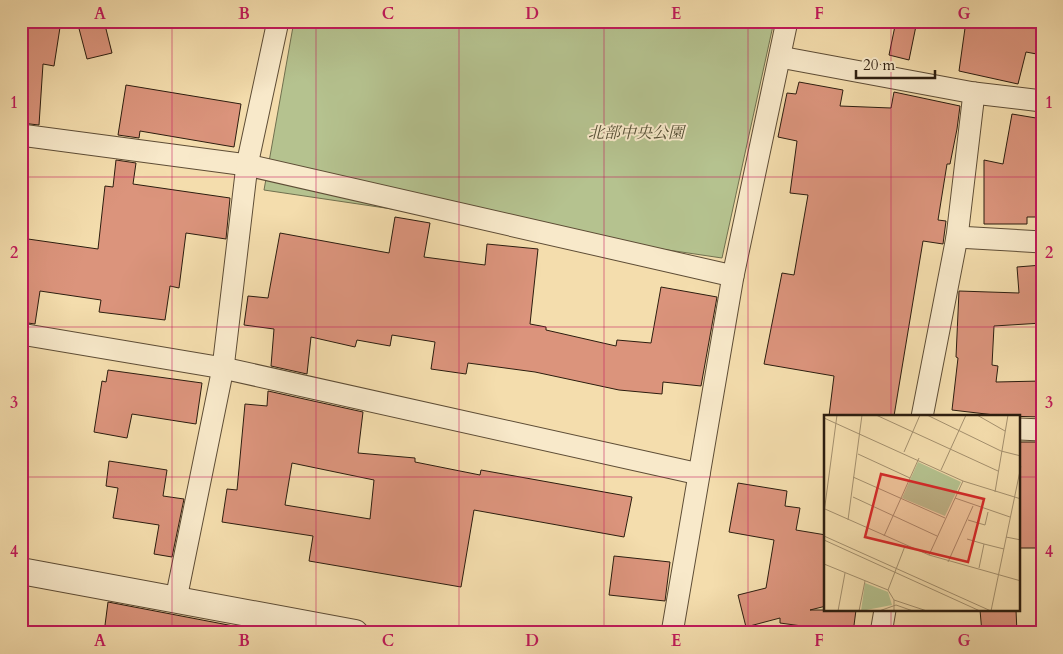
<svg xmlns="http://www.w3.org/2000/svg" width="1063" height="654" font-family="Cardo,'Noto Serif JP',serif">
	<rect width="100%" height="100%" fill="#f4ddad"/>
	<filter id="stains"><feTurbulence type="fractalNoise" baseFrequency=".004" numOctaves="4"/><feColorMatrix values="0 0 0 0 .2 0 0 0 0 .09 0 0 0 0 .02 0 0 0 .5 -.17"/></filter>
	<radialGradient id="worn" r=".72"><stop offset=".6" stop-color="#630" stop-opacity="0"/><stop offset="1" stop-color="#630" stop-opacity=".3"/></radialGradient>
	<path fill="#b5c28f" stroke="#70704f" d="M294 21H774L722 258 264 190Z"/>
	<g fill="#db947c" stroke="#2c1d0f" fill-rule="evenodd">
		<path d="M24 21H61L54 66 43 64 39 125 21 123V39Z"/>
		<path d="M77 21H104L112 53 87 59Z"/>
		<path d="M896 21H917L909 60 889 55Z"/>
		<path d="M966 21H1042V55L1026 52 1018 84 959 71Z"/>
		<path d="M799 82 843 90 840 106 891 108 894 92 960 106 957 129 950 164H947L938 220 946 221 943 244 923 241 894 416H829L834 376 764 364 782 273 794 275 808 195 790 193 797 141 778 137 787 93 796 94Z"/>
		<path d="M126 85 241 104 234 147 140 131 139 138 118 135Z"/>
		<path d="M1012 114 1042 119V217H1027V224H984V160L1003 164Z"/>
		<path d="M116 160 136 163 133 184 230 198 226 239 186 233 179 288 170 286 165 320 99 312 101 300 40 291 35 324 21 322V238L98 249 105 186 113 187Z"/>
		<path d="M395 217 430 223 424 257 485 265 487 244 538 249 530 324 546 327V330L616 346 617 340 651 343 661 287 717 297 701 386 663 382 662 394 619 390 535 372 468 363 466 374 431 369 435 342 392 335 390 346 357 340 355 347 311 337 307 374 271 366 274 329 244 325 248 296 268 298 280 233 389 253Z"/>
		<path d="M1042 265V323L994 326 992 365 998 366 996 382 1042 381V417L1003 416 952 410 958 358 956 357 959 291 1019 293 1017 267Z"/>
		<path d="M108 370 202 383 196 424 132 414 127 438 94 432 102 381 106 382Z"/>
		<path d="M268 391 363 412 358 453 415 458V462L480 475 481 470 632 497 624 537 474 510 461 587 309 561 313 536 222 522 227 489 237 490 245 404 267 406ZM292 463 374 480 370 519 285 505Z"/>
		<path d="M1019 442H1042V496H1040L1041 548H1019Z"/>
		<path d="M109 461 167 470 163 496 184 499 172 557 154 554 159 525 113 518 118 488 106 486Z"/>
		<path d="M738 483 787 491 785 506 800 508 796 530 826 535V606L810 610H856L853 633 780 623V618L746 627 738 595 766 588 774 540 729 532Z"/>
		<path d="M614 556 670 562 665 601 609 595Z"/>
		<path d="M108 602 244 628 243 633H104Z"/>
		<path d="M980 610H1016L1017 633H982Z"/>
	</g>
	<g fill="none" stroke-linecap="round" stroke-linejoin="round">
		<defs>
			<g id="minor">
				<path d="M780 57 974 93 1042 101"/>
				<path d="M21 135 247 165 733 276"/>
				<path d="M957 237 1042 242"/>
				<path d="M21 334 223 368 699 474"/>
				<path d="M922 417 957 237 974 93"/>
				<path d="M1019 429 1042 430"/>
				<path d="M176 599 223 368 247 165 278 21"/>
				<path d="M672 633 733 276 787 21"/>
				<path d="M881 633 885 610"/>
			</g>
			<path id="tertiary" d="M21 571 355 633"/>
		</defs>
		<use href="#minor" stroke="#5e4d36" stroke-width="23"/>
		<use href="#tertiary" stroke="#5e4d36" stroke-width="28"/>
		<use href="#minor" stroke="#f8e9ca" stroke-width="21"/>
		<use href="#tertiary" stroke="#f8e9ca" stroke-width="26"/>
	</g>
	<path fill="none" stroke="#c2185b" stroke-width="1" stroke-opacity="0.55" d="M172 21V633M316 21V633M459 21V633M604 21V633M748 21V633M891 21V417M21 177H1042M21 327H1042M21 477H826M1019 477H1042M891 610V633"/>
	<g text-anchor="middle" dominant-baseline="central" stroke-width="4" stroke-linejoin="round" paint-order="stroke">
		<g font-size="16" font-style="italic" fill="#554f35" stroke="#f8e9ca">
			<text x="636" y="133">北部中央公園</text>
		</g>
	</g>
	<g transform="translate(824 415)">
		<rect width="196" height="196" fill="#f4ddad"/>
		<path d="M94 47 137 67 121 101 78 83ZM41 168 64 177 68 190 37 196Z" fill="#b5c28f"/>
		<path fill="none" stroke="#a4906e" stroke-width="1" d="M52 0 174 56M103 0 177 36 197 41M153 0 181 16M0 3 139 66 197 84M80 37 96 0M34 39 86 63M117 55 142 0M29 62 121 103M171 77 184 0M29 82 113 121M131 83 186 102M1 94 105 140 197 166M0 98 13 0M24 105 38 0M144 105 161 110 164 97M0 121 167 196M60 121 95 43M182 122 197 125M143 124 160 129M0 125 156 196M105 140 139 66M124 147 149 91M0 149 64 175 70 185V196M155 153 160 129 180 134M64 175 81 131M70 185 103 196M14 196 21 158M35 196 41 166M55 196 72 190 89 196M167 196 197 51"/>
		<path fill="#d62828" fill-opacity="0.15" stroke="#d62828" stroke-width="2.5" d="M57 59 160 84 144 147 41 122Z"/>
		<rect width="196" height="196" fill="none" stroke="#2c1d0f" stroke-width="2.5"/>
	</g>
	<rect width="1063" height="654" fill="none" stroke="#f4ddad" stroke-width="55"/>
	<path d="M856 70v8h79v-8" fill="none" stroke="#2c1d0f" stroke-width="2.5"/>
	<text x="863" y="70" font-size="15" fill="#2c1d0f" stroke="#f8e9ca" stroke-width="4" paint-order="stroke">20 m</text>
	<rect x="28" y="28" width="1008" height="598" fill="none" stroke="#c2185b" stroke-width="2"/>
	<g font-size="16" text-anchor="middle" font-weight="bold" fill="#c2185b">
		<text x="100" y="19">A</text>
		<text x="244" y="19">B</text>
		<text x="388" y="19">C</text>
		<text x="532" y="19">D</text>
		<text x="676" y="19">E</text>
		<text x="819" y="19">F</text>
		<text x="964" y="19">G</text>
		<text x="14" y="108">1</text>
		<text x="1049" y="108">1</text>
		<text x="14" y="258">2</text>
		<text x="1049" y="258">2</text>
		<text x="14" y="408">3</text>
		<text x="1049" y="408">3</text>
		<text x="14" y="557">4</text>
		<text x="1049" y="557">4</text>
		<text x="100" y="646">A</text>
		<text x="244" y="646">B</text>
		<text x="388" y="646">C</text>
		<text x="532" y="646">D</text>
		<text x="676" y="646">E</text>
		<text x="819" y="646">F</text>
		<text x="964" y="646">G</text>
	</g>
	<rect width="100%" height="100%" filter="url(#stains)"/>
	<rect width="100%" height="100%" fill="url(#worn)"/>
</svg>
